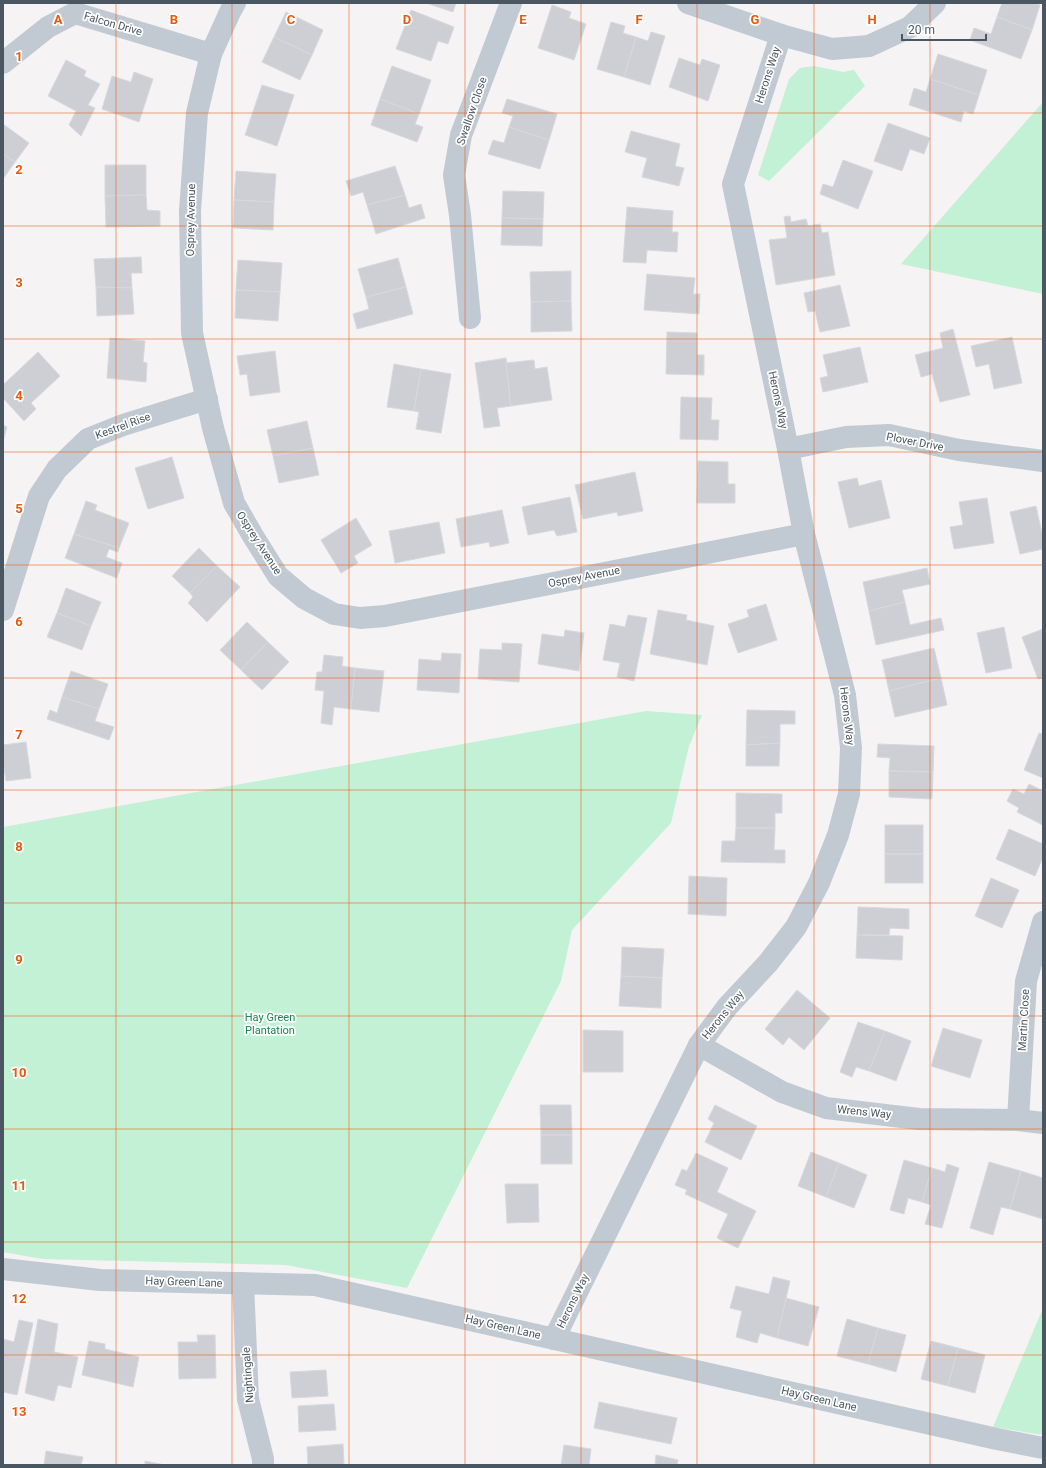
<svg xmlns="http://www.w3.org/2000/svg" width="1046" height="1468" font-family="Roboto,sans-serif">
	<rect width="100%" height="100%" fill="#f5f3f3"/>
	<g fill="#c3f1d5">
		<path d="M814 66 843 72 854 70 865 86 769 181 758 175 789 79 800 68Z"/>
		<path d="M1043 102V294L901 264Z"/>
		<path d="M646 711 702 715 689 746 671 823 572 930 561 981 407 1288 286 1265 42 1259 3 1252V827Z"/>
		<path d="M1043 1308V1435L993 1427Z"/>
	</g>
	<g fill="#cdcfd5" stroke="#d7d9de">
		<path d="M426 3H456L453 12Z"/>
		<path d="M1002 3H1034L1040 5 1032 30 997 17Z"/>
		<path d="M552 5 571 12 569 18 586 24 574 60 538 48Z"/>
		<path d="M411 10 454 27 448 44 438 41 431 61 396 49Z"/>
		<path d="M286 12 323 30 312 55 274 37Z"/>
		<path d="M997 17 1032 30 1021 59 970 40 974 28 991 34Z"/>
		<path d="M611 22 625 26 623 33 636 37 624 77 597 69Z"/>
		<path d="M651 32 665 36 650 85 624 77 636 37 648 41Z"/>
		<path d="M274 37 312 55 300 80 262 62Z"/>
		<path d="M938 54 987 70 979 95 930 79Z"/>
		<path d="M679 58 700 65 702 59 720 65 708 101 669 87Z"/>
		<path d="M66 60 86 71 84 76 100 84 88 105 95 108 81 136 69 125 76 111 48 96Z"/>
		<path d="M392 66 431 80 419 114 380 99Z"/>
		<path d="M134 72 153 79 139 122 102 109 112 76 131 82Z"/>
		<path d="M930 79 979 95 973 114 964 111 961 122 909 105 914 88 926 92Z"/>
		<path d="M262 85 294 95 277 146 245 135Z"/>
		<path d="M380 99 419 114 415 124 423 127 417 142 371 125Z"/>
		<path d="M507 99 557 114 549 140 509 127 513 116 502 113Z"/>
		<path d="M888 123 930 138 924 154 910 149 902 171 874 161Z"/>
		<path d="M3 124 29 143 15 162 3 154Z"/>
		<path d="M509 127 549 140 540 169 488 154 493 140 504 143Z"/>
		<path d="M631 131 680 144 675 166 684 168 679 186 642 177 647 158 625 152Z"/>
		<path d="M3 154 15 162 3 179Z"/>
		<path d="M843 160 873 171 858 209 820 194 823 184 833 187Z"/>
		<path d="M105 165H146V195L105 196Z"/>
		<path d="M395 166 405 195 367 205 363 192 351 196 346 181Z"/>
		<path d="M236 171 276 174 274 202 234 200Z"/>
		<path d="M503 191 544 192 543 219 502 218Z"/>
		<path d="M146 195 147 210 160 211V226L106 227 105 196Z"/>
		<path d="M405 195 409 208 421 204 425 218 376 234 367 205Z"/>
		<path d="M234 200 274 202 273 230 233 228Z"/>
		<path d="M627 207 673 211 672 232H678L677 252 647 250 646 263 623 262Z"/>
		<path d="M790 216 791 222 806 219 808 226 820 224 822 233 828 232 835 275 776 285 769 240 787 238 784 217Z"/>
		<path d="M502 218 543 219 542 246 501 245Z"/>
		<path d="M141 257 142 273H131L132 288 96 287 94 259Z"/>
		<path d="M398 258 406 287 366 297 358 269Z"/>
		<path d="M238 260 282 263 280 292 236 290Z"/>
		<path d="M571 271V301L531 302 530 272Z"/>
		<path d="M647 274 695 278 693 294H700L699 314 644 310Z"/>
		<path d="M840 285 850 326 820 332 815 311 808 312 804 293Z"/>
		<path d="M96 287 132 288 134 314 97 316Z"/>
		<path d="M406 287 413 314 357 329 353 314 369 309 366 297Z"/>
		<path d="M236 290 280 292 278 321 235 318Z"/>
		<path d="M571 301 572 331 531 332V302Z"/>
		<path d="M953 329 970 395 940 402 932 374 921 377 915 355 943 348 940 333Z"/>
		<path d="M667 332 697 333V355H704V375L666 374Z"/>
		<path d="M1012 337 1022 383 994 389 989 364 976 367 971 346Z"/>
		<path d="M110 338 145 341 143 362 147 363 146 382 107 378Z"/>
		<path d="M860 347 868 382 823 392 820 378 828 376 823 355Z"/>
		<path d="M275 351 280 392 250 396 247 374 240 375 237 356Z"/>
		<path d="M38 352 60 376 31 403 36 409 24 421 3 398V385Z"/>
		<path d="M506 358 511 406 497 408 500 426 484 428 475 363Z"/>
		<path d="M534 360 535 369 547 367 552 400 511 406 506 363Z"/>
		<path d="M394 364 421 369 414 411 387 407Z"/>
		<path d="M421 369 451 374 441 433 416 429 419 412 414 411Z"/>
		<path d="M681 397 712 398 711 420H719L718 440 680 439Z"/>
		<path d="M307 421 313 448 273 456 267 430Z"/>
		<path d="M3 425 7 427 3 441Z"/>
		<path d="M313 448 319 475 279 483 273 456Z"/>
		<path d="M172 457 184 498 148 509 135 468Z"/>
		<path d="M698 461 728 462V484H735V503H697Z"/>
		<path d="M635 472 643 511 618 516 617 512 583 519 575 485Z"/>
		<path d="M857 478 859 486 881 480 890 518 849 528 838 482Z"/>
		<path d="M570 497 577 532 557 536 554 530 528 535 522 507Z"/>
		<path d="M987 498 994 543 954 549 950 527 963 525 959 502Z"/>
		<path d="M86 501 97 505 95 510 129 523 119 548 74 534Z"/>
		<path d="M1036 506 1043 538V549L1020 554 1010 512Z"/>
		<path d="M502 510 509 543 490 547 489 542 461 547 456 519Z"/>
		<path d="M356 518 372 545 354 556 358 563 341 573 321 540Z"/>
		<path d="M439 522 445 553 395 563 389 531Z"/>
		<path d="M74 534 119 548 118 552 109 549 106 557 122 563 117 578 65 558Z"/>
		<path d="M199 548 217 566 190 593 172 576Z"/>
		<path d="M217 566 240 587 207 622 188 603 193 597 190 593Z"/>
		<path d="M927 568 930 584 902 590 905 602 869 611 863 582Z"/>
		<path d="M66 588 101 602 91 626 57 613Z"/>
		<path d="M905 602 910 625 941 618 944 630 876 645 869 611Z"/>
		<path d="M766 604 777 640 738 653 728 624 749 617 747 610Z"/>
		<path d="M658 610 687 615 686 620 714 626 707 665 650 654Z"/>
		<path d="M57 613 91 626 82 650 47 637Z"/>
		<path d="M628 615 647 618 634 681 617 677 620 663 603 660 610 624 625 627Z"/>
		<path d="M247 622 268 642 241 670 220 650Z"/>
		<path d="M1004 627 1012 668 986 673 977 633Z"/>
		<path d="M1043 629V678L1038 679 1022 637Z"/>
		<path d="M565 630 584 633 579 671 538 664 542 634 564 637Z"/>
		<path d="M268 642 289 662 262 690 241 670Z"/>
		<path d="M502 643 522 644 519 682 478 679 480 649 502 650Z"/>
		<path d="M934 648 941 678 889 691 882 660Z"/>
		<path d="M442 653 461 654 459 693 417 690 419 659 441 661Z"/>
		<path d="M324 655 343 657 342 666 355 668 351 709 334 707 332 725 321 723 324 691 315 690 317 672H322Z"/>
		<path d="M355 668 384 671 379 712 351 709Z"/>
		<path d="M71 671 108 684 99 709 62 697Z"/>
		<path d="M941 678 947 705 895 717 889 691Z"/>
		<path d="M62 697 99 709 95 721 114 727 109 740 47 719 50 710 57 713Z"/>
		<path d="M747 710 795 711V724H780V743L746 745Z"/>
		<path d="M1039 733 1043 734V778L1024 770Z"/>
		<path d="M26 742 31 778 6 781 3 762V745Z"/>
		<path d="M780 743 779 766H746V745Z"/>
		<path d="M878 744 934 746 933 772 889 771 890 758 877 757Z"/>
		<path d="M889 771 933 772 932 799 889 797Z"/>
		<path d="M1029 784 1043 791V825L1017 812 1019 808 1007 801 1013 789 1024 794Z"/>
		<path d="M736 793 782 794V813H775V828H736Z"/>
		<rect x="885" y="825" width="38" height="29"/>
		<path d="M736 828H775L774 850H785V863L721 862 722 841H735Z"/>
		<path d="M1009 829 1043 844V857L1035 876 996 859Z"/>
		<rect x="885" y="854" width="38" height="29"/>
		<path d="M689 876 727 878 726 916 688 914Z"/>
		<path d="M991 878 1019 890 1002 928 975 916Z"/>
		<path d="M858 907 909 909V929L890 928 889 935H857Z"/>
		<path d="M857 935 903 936 902 960 856 958Z"/>
		<path d="M622 947 664 949 662 978 621 976Z"/>
		<path d="M621 976 662 978 661 1008 619 1006Z"/>
		<path d="M797 990 830 1018 804 1050 789 1037 783 1045 765 1029Z"/>
		<path d="M858 1022 885 1031 869 1071 856 1067 852 1077 840 1072Z"/>
		<path d="M943 1028 982 1040 970 1078 931 1066Z"/>
		<path d="M583 1030 623 1031V1072H583Z"/>
		<path d="M885 1031 911 1041 896 1081 869 1071Z"/>
		<path d="M540 1105H571L572 1135H541Z"/>
		<path d="M715 1105 757 1126 741 1160 705 1142 714 1123 708 1119Z"/>
		<rect x="541" y="1135" width="31" height="29"/>
		<path d="M811 1152 839 1163 826 1197 798 1186Z"/>
		<path d="M696 1153 728 1168 717 1192 756 1211 738 1248 717 1238 728 1214 685 1194 687 1190 675 1185 682 1169 687 1171Z"/>
		<path d="M904 1160 932 1168 922 1202 908 1198 904 1214 890 1210Z"/>
		<path d="M989 1162 1021 1171 1010 1209 1001 1207 993 1235 970 1228Z"/>
		<path d="M839 1163 867 1175 854 1208 826 1197Z"/>
		<path d="M947 1164 959 1168 942 1228 925 1224 931 1205 922 1202 932 1168 945 1172Z"/>
		<path d="M1021 1171 1043 1178V1219L1010 1209Z"/>
		<path d="M505 1184H538L539 1222 507 1223Z"/>
		<path d="M773 1277 790 1281 777 1338 760 1333 757 1343 736 1337 742 1311 730 1308 736 1286 769 1294Z"/>
		<path d="M786 1298 819 1307 808 1346 777 1338Z"/>
		<path d="M38 1319 58 1324 54 1352 78 1357 71 1388 58 1385 54 1401 25 1393Z"/>
		<path d="M847 1319 878 1328 868 1364 837 1356Z"/>
		<path d="M19 1320 33 1323 17 1395 3 1392V1339L14 1342Z"/>
		<path d="M878 1328 906 1335 896 1372 868 1364Z"/>
		<path d="M197 1335H215L216 1378 179 1379 178 1342H198Z"/>
		<path d="M89 1341 105 1344V1349L139 1357 133 1387 82 1375Z"/>
		<path d="M931 1341 958 1348 948 1386 921 1379Z"/>
		<path d="M958 1348 985 1355 975 1393 948 1386Z"/>
		<path d="M326 1370 328 1396 292 1398 290 1372Z"/>
		<path d="M599 1402 677 1418 671 1444 594 1428Z"/>
		<path d="M334 1404 336 1430 299 1432 298 1406Z"/>
		<path d="M343 1444 344 1465H308L307 1447Z"/>
		<path d="M564 1445 591 1449 589 1465H561Z"/>
		<path d="M46 1451 83 1457 81 1465H44Z"/>
		<path d="M656 1455 678 1460 677 1465H655Z"/>
		<path d="M145 1461 165 1465H145Z"/>
	</g>
	<g fill="none" stroke-linecap="round" stroke-linejoin="round">
		<g stroke="#c1cad2" stroke-width="22">
			<path d="M235 3 230 12 211 54 197 113 190 211 192 333 213 428 234 503 253 536 278 576 304 598 334 614 360 618 385 616 804 534"/>
			<path d="M688 3 781 35 832 49 869 46 910 27 935 3"/>
			<path d="M3 63 48 27 75 13 211 54"/>
			<path d="M470 318 460 215 454 175 461 135 511 3"/>
			<path d="M788 449 846 437 889 435 959 450 1043 461"/>
			<path d="M3 610 39 496 57 469 88 439 123 425 207 399"/>
			<path d="M699 1045 782 1092 826 1108 919 1119 1018 1120 1043 1123"/>
			<path d="M1018 1120 1026 981 1043 922"/>
			<path d="M3 1269 100 1280 315 1285 997 1439 1043 1448"/>
			<path d="M243 1283 248 1399 263 1459V1465"/>
			<path d="M554 1339 699 1045 727 1007 768 963 796 927 819 883 838 835 849 794 851 748 845 695 804 534 788 449 733 184 781 35"/>
		</g>
	</g>
	<path fill="none" stroke="#e8590c" stroke-width="1" stroke-opacity="0.55" d="M116 3V1465M232 3V1465M349 3V1465M465 3V1465M581 3V1465M697 3V1465M814 3V1465M930 3V1465M3 113H1043M3 226H1043M3 339H1043M3 452H1043M3 565H1043M3 678H1043M3 790H1043M3 903H1043M3 1016H1043M3 1129H1043M3 1242H1043M3 1355H1043"/>
	<g text-anchor="middle" dominant-baseline="central" stroke-width="3.5" stroke-linejoin="round" paint-order="stroke">
		<g font-size="11" fill="#4a5661" stroke="#fff">
			<text transform="translate(113 24) rotate(16)">Falcon Drive</text>
			<text transform="translate(768 75) rotate(-72)">Herons Way</text>
			<text transform="translate(472 111) rotate(-71)">Swallow Close</text>
			<text transform="translate(191 220) rotate(-89)">Osprey Avenue</text>
			<text transform="translate(778 400) rotate(78)">Herons Way</text>
			<text transform="translate(123 426) rotate(-20)">Kestrel Rise</text>
			<text transform="translate(915 442) rotate(11)">Plover Drive</text>
			<text transform="translate(259 543) rotate(57)">Osprey Avenue</text>
			<text transform="translate(584 577) rotate(-11)">Osprey Avenue</text>
			<text transform="translate(847 716) rotate(83)">Herons Way</text>
			<text transform="translate(723 1015) rotate(-51)">Herons Way</text>
			<text transform="translate(1024 1020) rotate(-87)">Martin Close</text>
			<text transform="translate(864 1112) rotate(6)">Wrens Way</text>
			<text transform="translate(184 1282) rotate(2)">Hay Green Lane</text>
			<text transform="translate(573 1301) rotate(-64)">Herons Way</text>
			<text transform="translate(503 1327) rotate(13)">Hay Green Lane</text>
			<text transform="translate(248 1375) rotate(-94)">Nightingale</text>
			<text transform="translate(819 1399) rotate(13)">Hay Green Lane</text>
		</g>
		<g font-size="11" fill="#17864f" stroke="#fff">
			<text x="270" y="1017">Hay Green<tspan x="270" dy="13">Plantation</tspan></text>
		</g>
	</g>
	<g font-size="13" text-anchor="middle" font-weight="bold" fill="#e8590c" stroke="#fff" stroke-width="3.5" stroke-linejoin="round" paint-order="stroke">
		<text x="58" y="24">A</text>
		<text x="174" y="24">B</text>
		<text x="291" y="24">C</text>
		<text x="407" y="24">D</text>
		<text x="523" y="24">E</text>
		<text x="639" y="24">F</text>
		<text x="755" y="24">G</text>
		<text x="872" y="24">H</text>
		<text x="19" y="61">1</text>
		<text x="19" y="174">2</text>
		<text x="19" y="287">3</text>
		<text x="19" y="400">4</text>
		<text x="19" y="513">5</text>
		<text x="19" y="626">6</text>
		<text x="19" y="739">7</text>
		<text x="19" y="851">8</text>
		<text x="19" y="964">9</text>
		<text x="19" y="1077">10</text>
		<text x="19" y="1190">11</text>
		<text x="19" y="1303">12</text>
		<text x="19" y="1416">13</text>
	</g>
	<rect width="1046" height="1468" fill="none" stroke="#4a5661" stroke-width="8"/>
	<path d="M902 34v6h84v-6" fill="none" stroke="#4a5661" stroke-width="2"/>
	<text x="908" y="34" font-size="12" fill="#4a5661" stroke="#ffffff" stroke-width="3" paint-order="stroke">20 m</text>
</svg>
